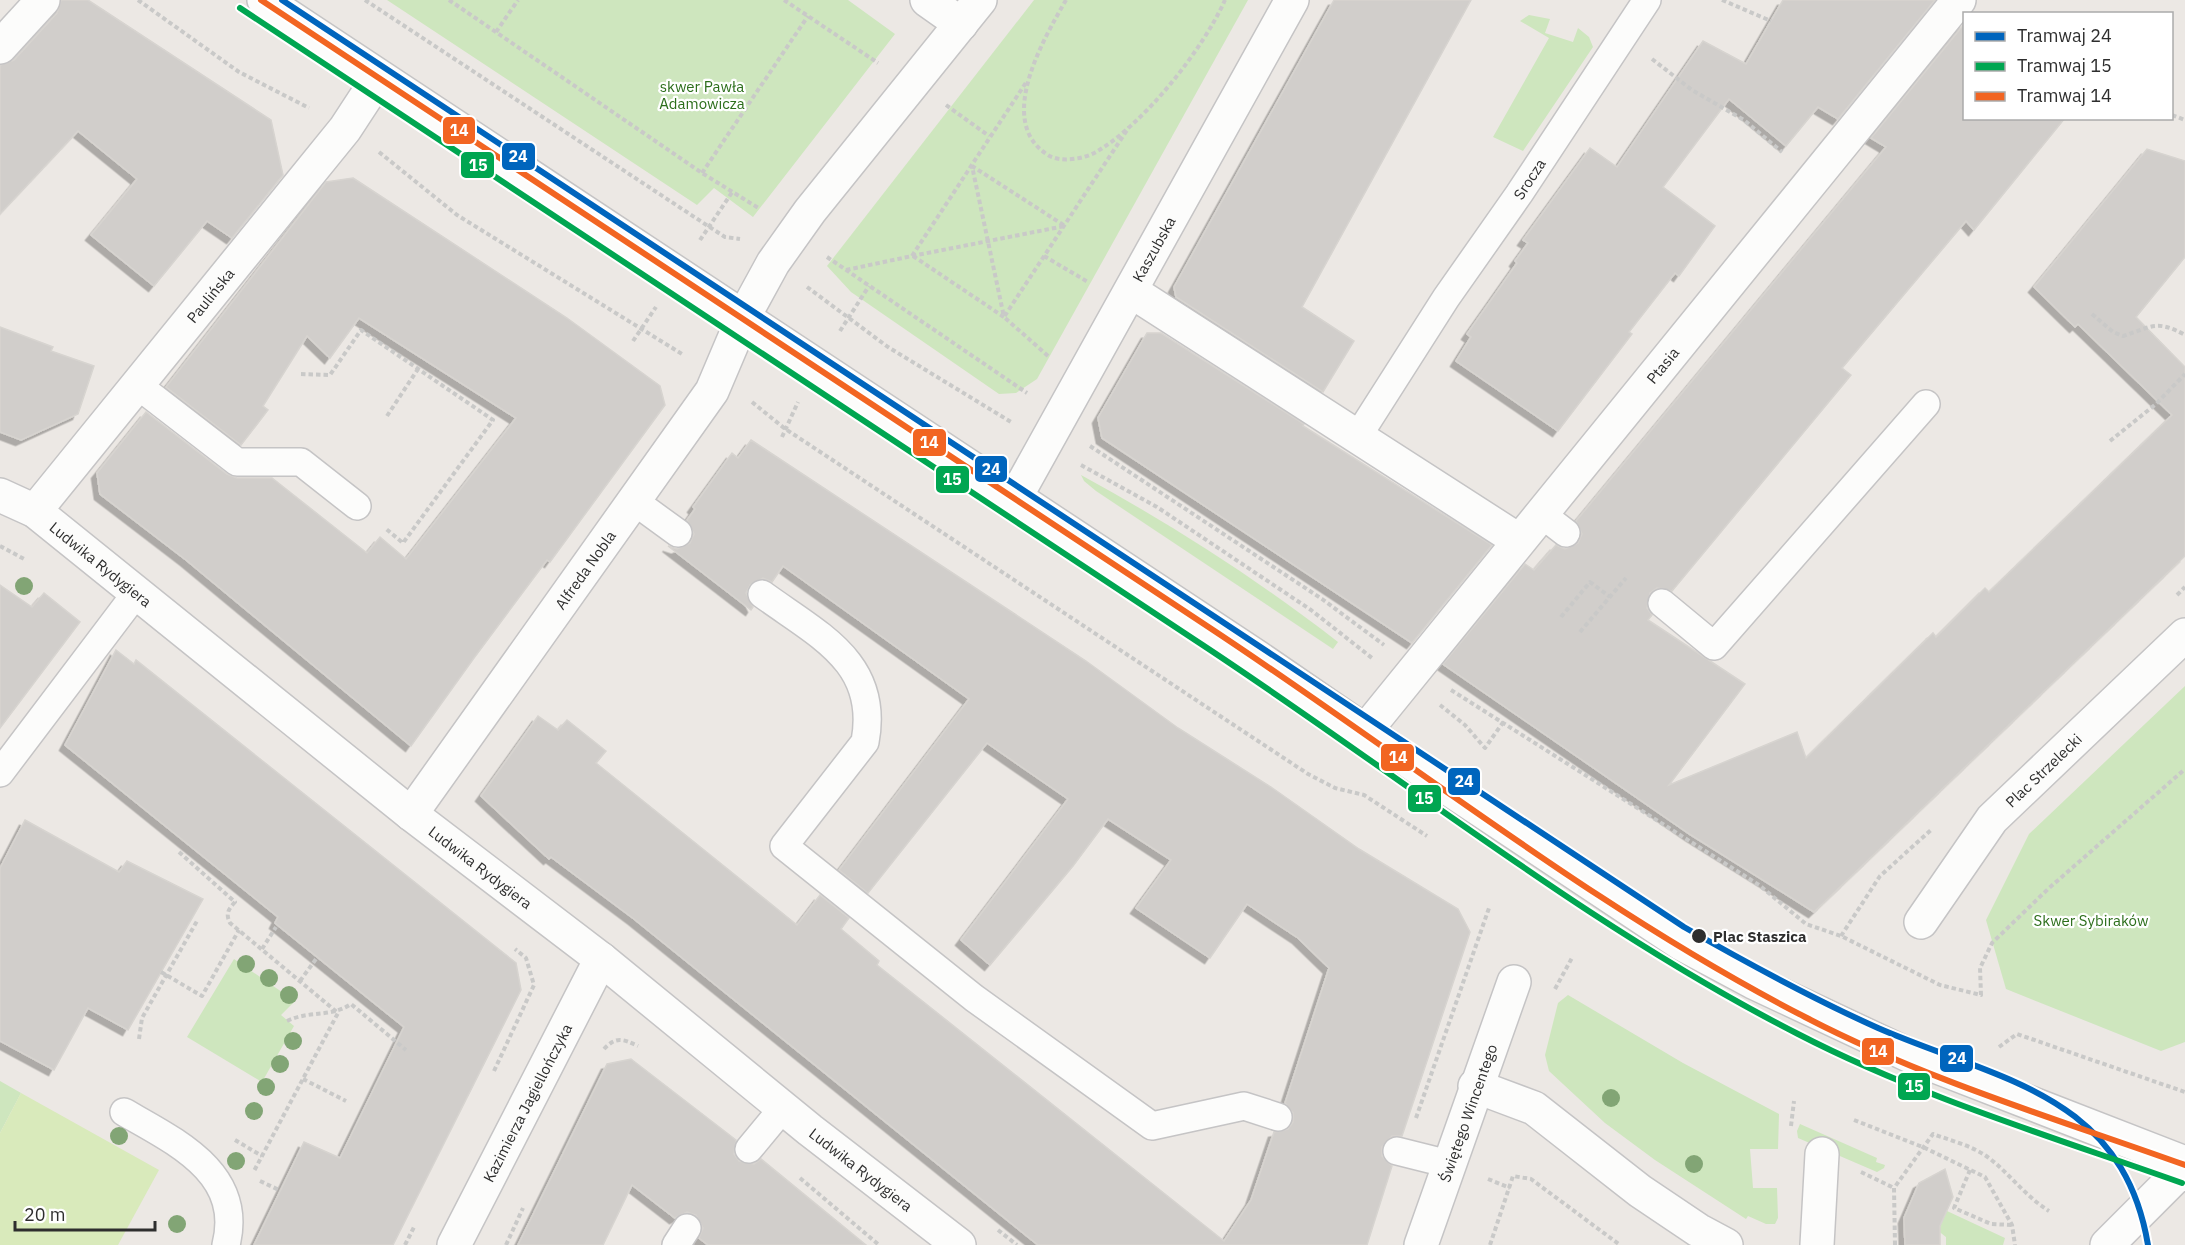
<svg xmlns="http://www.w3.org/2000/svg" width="2185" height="1245" font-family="'IBM Plex Sans',sans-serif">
	<defs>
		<filter id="shadow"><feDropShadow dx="-5.5" dy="5.5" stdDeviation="0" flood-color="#0004"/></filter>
	</defs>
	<rect width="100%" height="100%" fill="#ece8e4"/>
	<g fill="#cee6be">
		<path d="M387 0H848L895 34 753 217 714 188 697 205Z"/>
		<path d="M1034 0H1248L1037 379 1016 393 999 394 851 292 827 266Z"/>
		<path d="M1529 15 1550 19 1545 33 1573 42 1578 28 1589 37 1593 47 1523 151 1493 137 1549 38 1520 21Z"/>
		<path d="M1081 475C1171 524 1257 579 1338 642L1333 649 1096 491 1084 481Z"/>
		<path d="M2185 686V1042L2161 1051 2006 989 1986 920 2029 834Z"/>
		<path d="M234 959 295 1001 281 1015 294 1026 262 1082 187 1037Z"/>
		<path d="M1568 995 1683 1063 1779 1114 1778 1149H1750L1753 1188H1777L1778 1218 1775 1224H1766L1748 1216 1746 1219 1655 1160 1605 1123 1549 1071 1545 1055 1558 1003Z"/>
		<path d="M0 1081 21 1093 0 1133Z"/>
		<path d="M1800 1124 1877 1158 1876 1162 1885 1165 1884 1168 1877 1172 1798 1138 1797 1131Z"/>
		<path d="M1947 1211 2005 1238 2003 1245H1946V1237L1937 1230Z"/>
	</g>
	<path fill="#d9eabb" d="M21 1093 159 1170 118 1245H0V1133Z"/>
	<g fill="#d1cecb" stroke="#d7d4d0" stroke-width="1.5" filter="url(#shadow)">
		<path d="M61 0H88L271 120 283 175 232 238 207 221 154 286 91 235 137 179 78 131 0 214V65L14 60 57 13Z"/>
		<path d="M1334 0H1471L1302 307 1354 341 1323 392 1176 297 1174 287Z"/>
		<path d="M1783 0H1935L1838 119 1818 107 1786 146 1729 99 1663 187 1715 226 1679 276 1675 273 1629 332 1632 334 1558 431 1456 361 1471 337 1467 334 1517 263 1515 261 1528 243 1523 240 1590 148 1617 167 1703 41 1746 64Z"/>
		<path d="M1965 23V118H2065L1974 230 1966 221 1842 368 1851 375 1672 591 1657 588 1650 593 1647 608 1652 615 1648 620 1745 684 1669 785 1797 732 1806 758 1933 633 1936 637 1985 588 1989 592 2172 415 2078 324 2075 327 2034 287 2147 149 2185 161V257L2136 317 2185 367V556L1814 912 1691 835 1443 664 1525 564 1534 570 1556 545 1565 549 1578 543 1582 534 1576 521 1886 147 1871 138Z"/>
		<path d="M353 178 567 318 660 386 665 405 550 562 547 560 474 658 411 746 186 560 100 494 97 473 146 412 227 474 237 478H272L367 553 380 537 406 559 516 418 359 318 330 358 307 336 263 406 268 410 241 445 166 387 326 182Z"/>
		<path d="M0 327 53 347 51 351 94 366 78 414 21 440 0 432Z"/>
		<path d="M1147 333H1161L1304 424 1303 426 1492 545 1412 643 1102 438 1098 418Z"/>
		<path d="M751 440 1086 661 1178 728 1271 787 1359 849 1458 909 1470 932 1402 1136H1392L1382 1147V1156L1392 1166 1367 1245H1038L634 919 551 857 549 859 481 796 538 716 558 730 567 720 606 751 596 763 797 925 820 895 849 918 841 929 879 961 877 965 1224 1241 1251 1200 1274 1132 1288 1129 1293 1122V1113L1285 1103 1329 968 1298 938 1247 904 1210 958 1180 938 1136 908 1171 860 1108 819 1073 866 990 965 961 940 1068 799 987 743 868 893 839 870 969 699 783 566 772 582 763 578 750 585 746 593 753 607 751 610 668 546 677 549 690 543 694 534 687 520 695 509 693 507 732 453 738 458Z"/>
		<path d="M0 585 32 607 44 593 80 622 0 728Z"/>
		<path d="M116 650 134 664 136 660 516 963 521 990 393 1245H254L304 1142 340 1158 404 1027 275 923 278 917 65 745Z"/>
		<path d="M25 820 119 872 127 861 203 899 128 1030 88 1008 54 1070 0 1041V868Z"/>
		<path d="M631 1059 736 1140 734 1154 739 1161 754 1164 761 1159 866 1245H708L699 1238 703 1228 696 1215 687 1212 675 1218 632 1185 603 1245H518L607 1064Z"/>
		<path d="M1945 1169 1953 1197 1940 1226V1245H1905L1904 1218 1919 1183Z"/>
	</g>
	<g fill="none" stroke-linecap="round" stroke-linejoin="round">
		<defs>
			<g id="lane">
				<path d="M136 384 237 462H301L357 506"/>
				<path id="s1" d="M1358 436 1446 298 1519 194 1647 0"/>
				<path d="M634 501 678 533"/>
				<path d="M1540 513 1566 533"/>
				<path d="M762 594C818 635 880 662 865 742L784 846 974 998 1152 1126 1244 1106 1278 1117"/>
				<path d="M1662 603 1714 646 1926 404"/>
				<path d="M0 773 137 592"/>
				<path d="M124 1112C176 1142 244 1173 226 1245"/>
				<path d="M749 1149 783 1108"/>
				<path d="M1397 1151 1449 1164"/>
				<path d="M676 1245 687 1228"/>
			</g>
			<g id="street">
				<path d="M927 0 961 24"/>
				<path d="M0 47 43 0"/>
				<path d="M1131 291 1518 540"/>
				<path id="s2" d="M0 495 35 511 411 814 601 959 810 1130 959 1245"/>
				<path id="s3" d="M1015 498 1292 0"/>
				<path id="s4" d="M35 511 345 129 379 77"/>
				<path id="s5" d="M1366 730 1959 0"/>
				<path id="s6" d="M411 814 712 391 743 318 773 263 810 211 980 0"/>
				<path id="s7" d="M1921 922 1992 819 2185 635"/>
				<path d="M1475 1086 1534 1108 1640 1191 1698 1230 1726 1245"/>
				<path id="s8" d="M454 1245 601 959"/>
				<path id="s9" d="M1421 1245 1514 982"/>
				<path d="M1817 1245 1822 1154"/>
			</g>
			<g id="secondary">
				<path d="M264 0 1257 657 1455 793 1682 944 1753 982 1917 1059 2185 1163"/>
				<path d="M2107 1245 2185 1167"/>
			</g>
		</defs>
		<use href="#lane" stroke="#c5c4c5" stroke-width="30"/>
		<use href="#street" stroke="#c5c4c5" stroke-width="36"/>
		<use href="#secondary" stroke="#c5c4c5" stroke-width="36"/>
		<g stroke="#c9c9c8" stroke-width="4" stroke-dasharray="4.5 3" stroke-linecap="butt">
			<path d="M138 0 239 72 309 108"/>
			<path d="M365 0 708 226 725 237 740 239"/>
			<path d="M449 0 702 173 760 209"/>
			<path d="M784 0 878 63"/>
			<path d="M1066 0C1043 40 995 122 1048 155 1060 163 1084 159 1096 152 1144 124 1202 51 1225 0"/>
			<path d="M1722 0 1771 21"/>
			<path d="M496 32 518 0"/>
			<path d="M1652 59 1692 90 1744 120 1782 152"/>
			<path d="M946 105 989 136"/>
			<path d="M2172 115 2185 120"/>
			<path d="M379 152 457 215 682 354"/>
			<path d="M702 173 808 16"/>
			<path d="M700 240 733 191"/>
			<path d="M912 256 1065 226 972 166"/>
			<path d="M913 256 1004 317 972 166"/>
			<path d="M1044 256 1088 282"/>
			<path d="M827 257 1027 393"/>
			<path d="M846 270 912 256 1027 81"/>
			<path d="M807 287 888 347 1011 422"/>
			<path d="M2092 314 2113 332 2123 336C2152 327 2156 319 2185 335"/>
			<path d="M840 331 869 286"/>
			<path d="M633 341 656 307"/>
			<path d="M1048 356 1004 317 1129 127"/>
			<path d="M301 374 330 375 361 330 493 420 403 543 385 528"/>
			<path d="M752 402 784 428 1308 774 1335 788 1364 795 1427 836"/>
			<path d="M387 416 418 369"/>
			<path d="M782 437 798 402"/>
			<path d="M2110 441 2156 404 2185 374"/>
			<path d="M1090 446 1322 599 1384 645"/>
			<path d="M1081 465 1157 507 1311 610 1372 658"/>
			<path d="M0 546 26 560"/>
			<path d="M2177 595 2185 587"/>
			<path d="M1561 617 1590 582 1610 597"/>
			<path d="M1580 632 1626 578"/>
			<path d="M1451 690 1759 885 1806 924 1841 936 1940 985 1981 995 1980 968 1992 943 2048 889 2185 769"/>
			<path d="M1440 705 1465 725 1485 748 1504 721"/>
			<path d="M179 852 235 902C229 909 225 913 230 923L338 1013 254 1171"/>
			<path d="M1841 936 1880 876 1931 830"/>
			<path d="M262 949 276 927"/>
			<path d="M161 972 202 996 239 930"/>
			<path d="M300 981 316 959"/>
			<path d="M1555 989 1573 956"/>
			<path d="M287 1021C310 1010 330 1018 351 1004L406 1050"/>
			<path d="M139 1039 142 1018 197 921"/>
			<path d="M1999 1047 2017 1034 2185 1092"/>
			<path d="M604 1049C616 1036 623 1039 638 1046"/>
			<path d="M494 1071 534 985 526 958 515 949"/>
			<path d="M303 1079 346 1101"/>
			<path d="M1416 1118 1489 908"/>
			<path d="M1854 1120 1925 1148 1985 1177 2012 1225 2015 1245"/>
			<path d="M1791 1126 1794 1101"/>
			<path d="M235 1140 262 1156"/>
			<path d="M1970 1170 1954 1208 1991 1224 2012 1225"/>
			<path d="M1861 1172 1894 1188"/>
			<path d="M800 1178 879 1245"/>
			<path d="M1488 1179 1510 1188"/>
			<path d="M260 1181 279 1190"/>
			<path d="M998 1230 1017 1245"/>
			<path d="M405 1245 414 1227"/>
			<path d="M506 1245 523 1208"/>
			<path d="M1490 1245 1513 1176 1531 1179 1620 1245"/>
			<path d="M1895 1245 1894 1188 1933 1134C1952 1141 1973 1146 1989 1158 2011 1175 2025 1196 2049 1211"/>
		</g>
		<use href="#lane" stroke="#fcfcfb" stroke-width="27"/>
		<use href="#street" stroke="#fcfcfb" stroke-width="33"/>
		<use href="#secondary" stroke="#fcfcfb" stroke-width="33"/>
		<defs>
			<path id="tram-1" d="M282 0 1684 927C1747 963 1811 998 1878 1028 1997 1080 2122 1092 2148 1245"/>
			<path id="tram-2" d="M240 8C559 218 876 430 1195 640 1395 771 1584 925 1798 1034 1920 1097 2053 1137 2182 1183"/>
			<path id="tram-3" d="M261 0C577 208 891 418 1207 626 1406 757 1593 908 1805 1017 1926 1080 2057 1119 2185 1165"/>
		</defs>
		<use href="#tram-1" stroke="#fff" stroke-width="10"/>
		<use href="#tram-2" stroke="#fff" stroke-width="10"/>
		<use href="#tram-3" stroke="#fff" stroke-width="10"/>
		<use href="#tram-1" stroke="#0065bd" stroke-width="6"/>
		<use href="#tram-2" stroke="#00a651" stroke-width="6"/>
		<use href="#tram-3" stroke="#f26522" stroke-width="6"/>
	</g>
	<g fill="#82a575">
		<circle cx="24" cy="586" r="9"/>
		<circle cx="246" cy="964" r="9"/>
		<circle cx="269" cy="978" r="9"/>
		<circle cx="289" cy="995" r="9"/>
		<circle cx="293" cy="1041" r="9"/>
		<circle cx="280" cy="1064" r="9"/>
		<circle cx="266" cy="1087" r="9"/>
		<circle cx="1611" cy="1098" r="9"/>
		<circle cx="254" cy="1111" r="9"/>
		<circle cx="119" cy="1136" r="9"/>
		<circle cx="236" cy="1161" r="9"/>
		<circle cx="1694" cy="1164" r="9"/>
		<circle cx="177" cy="1224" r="9"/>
	</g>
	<circle fill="#2e2e2e" stroke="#fff" stroke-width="2" cx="1699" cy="936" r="8"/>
	<g text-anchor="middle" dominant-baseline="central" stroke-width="4.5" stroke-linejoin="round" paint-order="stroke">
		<g font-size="15" fill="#2c6e1b" stroke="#fff">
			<text x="702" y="86">skwer Pawła<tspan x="702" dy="17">Adamowicza</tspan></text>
			<text x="2091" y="920">Skwer Sybiraków</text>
		</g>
		<g font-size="15" fill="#2e2e2e" stroke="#fff">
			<text stroke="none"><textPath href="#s1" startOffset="309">Srocza</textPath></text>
			<text stroke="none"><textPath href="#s3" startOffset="285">Kaszubska</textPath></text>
			<text stroke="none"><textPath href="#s4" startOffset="278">Paulińska</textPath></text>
			<text stroke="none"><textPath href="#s5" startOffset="470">Ptasia</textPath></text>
			<text stroke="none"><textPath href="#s2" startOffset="123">Ludwika Rydygiera</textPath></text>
			<text stroke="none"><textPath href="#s6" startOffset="300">Alfreda Nobla</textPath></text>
			<text stroke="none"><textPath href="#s7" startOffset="196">Plac Strzelecki</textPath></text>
			<text stroke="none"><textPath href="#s2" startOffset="609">Ludwika Rydygiera</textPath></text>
			<text stroke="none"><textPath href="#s8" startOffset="160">Kazimierza Jagiellończyka</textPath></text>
			<text stroke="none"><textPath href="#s9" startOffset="140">Świętego Wincentego</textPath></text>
			<text stroke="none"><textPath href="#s2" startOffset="1095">Ludwika Rydygiera</textPath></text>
		</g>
		<g font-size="15" font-weight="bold" fill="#2e2e2e" stroke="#fff" text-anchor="start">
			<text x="1713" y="936">Plac Staszica</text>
		</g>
	</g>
	<g stroke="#fff" stroke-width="2">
		<rect x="442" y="116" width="34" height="29" rx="6" fill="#f26522"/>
		<rect x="501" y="142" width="35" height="29" rx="6" fill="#0065bd"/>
		<rect x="460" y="151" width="35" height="28" rx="6" fill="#00a651"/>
		<rect x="912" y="428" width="35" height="29" rx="6" fill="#f26522"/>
		<rect x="974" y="455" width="34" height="28" rx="6" fill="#0065bd"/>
		<rect x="935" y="465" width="35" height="29" rx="6" fill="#00a651"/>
		<rect x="1380" y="743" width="35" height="29" rx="6" fill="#f26522"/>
		<rect x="1447" y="767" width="34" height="29" rx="6" fill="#0065bd"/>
		<rect x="1407" y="784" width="35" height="29" rx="6" fill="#00a651"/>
		<rect x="1861" y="1037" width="34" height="29" rx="6" fill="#f26522"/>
		<rect x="1939" y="1044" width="35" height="29" rx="6" fill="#0065bd"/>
		<rect x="1897" y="1072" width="34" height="29" rx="6" fill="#00a651"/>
	</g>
	<g font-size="16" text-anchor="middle" font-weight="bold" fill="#fff">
		<text x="459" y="136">14</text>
		<text x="518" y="162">24</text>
		<text x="478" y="171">15</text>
		<text x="929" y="448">14</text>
		<text x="991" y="475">24</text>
		<text x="952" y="485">15</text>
		<text x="1398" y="763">14</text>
		<text x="1464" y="787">24</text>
		<text x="1424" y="804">15</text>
		<text x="1878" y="1057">14</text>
		<text x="1957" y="1064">24</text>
		<text x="1914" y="1092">15</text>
	</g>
	<rect x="1963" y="12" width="210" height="108" fill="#ffffff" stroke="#ababab" stroke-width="1.5"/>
	<rect x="1975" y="32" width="30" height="9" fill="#0065bd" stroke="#ababab" stroke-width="1.5"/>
	<text x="2017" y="42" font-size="18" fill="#2e2e2e">Tramwaj 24</text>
	<rect x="1975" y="62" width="30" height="9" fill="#00a651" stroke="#ababab" stroke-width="1.5"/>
	<text x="2017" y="72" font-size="18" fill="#2e2e2e">Tramwaj 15</text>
	<rect x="1975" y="92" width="30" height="9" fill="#f26522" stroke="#ababab" stroke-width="1.5"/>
	<text x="2017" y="102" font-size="18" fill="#2e2e2e">Tramwaj 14</text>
	<path d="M15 1221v9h140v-9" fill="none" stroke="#2e2e2e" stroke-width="3"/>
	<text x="24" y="1221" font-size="18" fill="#2e2e2e" stroke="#ffffff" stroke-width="4.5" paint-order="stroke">20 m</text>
</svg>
